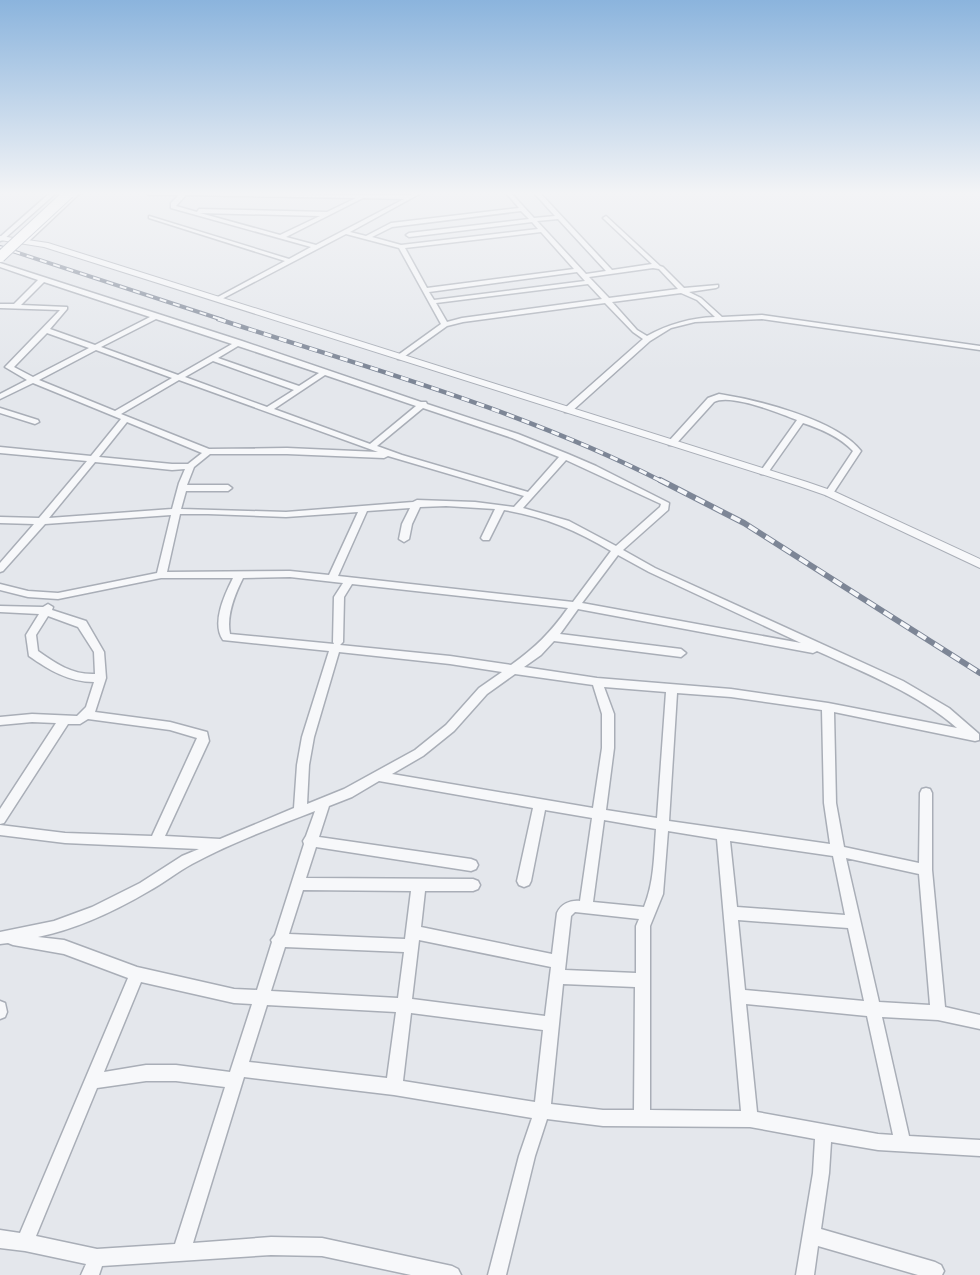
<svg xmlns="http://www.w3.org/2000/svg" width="980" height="1275" font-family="Quicksand,sans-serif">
	<rect width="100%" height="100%" fill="#e4e7ec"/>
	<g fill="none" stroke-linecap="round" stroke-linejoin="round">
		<defs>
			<g id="minor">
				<path d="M50 193H56L3 240 0 241V237Z"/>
				<path d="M74 193H80L28 242H24V240Z"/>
				<path d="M146 193 410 195 416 193H421L350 232 366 236 391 223 519 208 506 193H511L534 218 555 216 534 193H540L612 270 652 264 604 219 603 218 606 216 660 266 663 267 684 288 718 285V287L716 288 689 292 701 298 722 317 762 315 980 346V350L762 319 695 322 671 328 650 341 571 412H565V408L643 339 633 332 605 303 463 322 447 326 401 359H398V355L441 324 399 248 346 234 218 301 216 300V298L285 261 149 218V216L289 259 311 247 171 208V203L179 195H149ZM186 195 356 198 327 212 199 209 197 212 176 206ZM363 198 404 199 316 245 286 237ZM521 211 529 219 409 233 406 235 409 237 532 222 538 229 401 245 372 237 392 227ZM200 213 320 216 280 235ZM558 219 606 271 586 274 537 221ZM541 232 574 269 427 288 405 248ZM653 268 659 269 678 289 609 298 589 277ZM577 272 585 281 434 300 429 292ZM588 284 602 299 462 318 447 322 436 303ZM681 293 697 300 715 317C690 318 669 324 647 336L637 330 612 302Z"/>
				<path d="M0 263 242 341 421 402H426L427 404 518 434 568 454 596 466 669 503 668 510 623 550 655 568 903 681 949 708 979 734V740L975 741 834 712 836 803 844 847 919 863 920 793 922 789 926 788 930 789 932 793V870L945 1007 980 1015V1029L938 1020 882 1017 909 1136 980 1140V1156L878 1150 831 1142 829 1173 821 1229 935 1262 941 1265 944 1271 942 1275H918L818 1246 814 1275H796L813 1173 815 1139 750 1127 603 1126 547 1119 535 1156 506 1275H488L519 1156 532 1118 394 1095 244 1077 193 1243 271 1237 322 1238 452 1266 458 1269 461 1275H411L322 1256 271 1255 102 1266 99 1275H81L86 1264 25 1251 0 1248V1230L20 1233 128 978 64 954 13 945 8 943 0 944V932L54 921 92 907 140 883 182 856 199 849 65 843 0 835V825L65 833 152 836 197 738 170 730 88 719 80 724H68L4 823 0 824V809L56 723 32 722 0 725V717L32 714 77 716 86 707 94 682C69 682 49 670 29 656L26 635 39 614 0 612V606L43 607 48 604 53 607 52 610 86 621 104 652 106 678 95 712 170 722 207 732 209 741 165 836 220 839 294 808 297 765 302 737 329 651 223 640C211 623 225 594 233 578H161L58 599 28 597 0 590V584L28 591 58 593 157 573 171 515 45 524 3 571 0 572V563L34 524 0 523V517L39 518 87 461 0 453V447L91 456 121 419 33 383 0 399V394L27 380 5 367 60 310 0 308V304H14L38 280 0 267ZM44 282 150 317 95 345 50 329 67 309V307L21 305ZM156 319 232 344 178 375 101 347ZM47 333 89 348 33 377 14 367ZM238 346 319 373 299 386 218 358ZM96 350 172 378 115 411 39 380ZM213 361 294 390 267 407 185 377ZM325 375 416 406 370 444 274 409ZM179 380 378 452 287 448 209 449 121 414ZM423 408 512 438 559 457 528 492 402 455 377 446ZM127 422 202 453 188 464H172L99 457ZM210 454H287L384 458 388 456 524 496 514 507 475 502 417 500 413 502 286 512 181 509 186 491H228L232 488 228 485H187L194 467ZM566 460 661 504 660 507 616 546 569 521 523 508ZM95 462 172 470 185 469 179 483 172 509 49 518ZM446 506 495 509 481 538 483 540H489L504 510C545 517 576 530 611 551L573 602 338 576 367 511 410 508 402 524 399 539 404 542 409 539 412 524 420 507ZM358 512 329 575 290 571 167 572 180 514H208L286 517ZM618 555 649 572 801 643 582 603ZM290 577 343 583 334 597 333 642 334 644 230 634C226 615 235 594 243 578ZM352 584 568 608C550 633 536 647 511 665L450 656 340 645 343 642 344 597ZM578 609 813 653 817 651C865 673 917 693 957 728L828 703 731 689 597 678 524 667 541 655 554 641 681 657 686 653 681 649 560 634ZM48 616 78 627 94 652 95 674C73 675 56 664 38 651L36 635ZM339 652 450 664 502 672 479 688 446 725 415 750 344 789 307 804 309 765 314 737ZM515 674 593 685 602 714V748L593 808 392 774 423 756 454 731 487 694ZM604 687 666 692 657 818 606 810 614 748V714ZM677 693 731 697 822 710 824 803 830 844 669 821ZM379 781 533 808 517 881 519 885 524 887 529 885 531 881 545 810 592 818 580 901C570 900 561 904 557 913L552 954 421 927 425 891H473L478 889 480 885 478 881 473 879 306 878 316 847 471 871 476 869 478 865 476 861 471 859 319 837 329 806 352 797ZM315 811 306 836 303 841 304 844 275 935 271 940 272 942 257 990 234 989 137 967 64 940 38 937C77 929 115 911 149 891 164 883 177 872 192 864 231 843 274 827 315 811ZM604 820 656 829C654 856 654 883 644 907L593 902ZM668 831 717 839 741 1111 650 1110V926L663 894ZM730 841 833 856 845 915 737 907ZM846 858 919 874 930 1005 879 1002ZM303 890 411 891 405 939 289 934ZM575 912 639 919 636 926V973L565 970 571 916ZM738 920 848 928 864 1001 745 990ZM419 940 551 967 545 1016 412 999ZM285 947 404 952 398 998 271 991ZM141 982 234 1003 252 1004 230 1072 176 1065H146L104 1072ZM563 984 635 987 634 1110H603L551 1104ZM746 1004 867 1016 893 1135 878 1134 757 1112ZM267 1005 396 1012 387 1078 249 1062ZM411 1013 543 1030 535 1102 403 1081ZM146 1081H176L225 1087 175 1244 97 1249 36 1236 97 1088Z"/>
				<path d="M719 394C758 400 837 420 861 451L832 495H826L825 493 853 451C840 437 821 429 803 423L767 474H761L760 472 797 420C779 413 730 393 714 402L675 445H669V441L708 398Z"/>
				<path d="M0 408 38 420 39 422 35 424 0 413Z"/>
				<path d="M0 1001 5 1003 7 1012 5 1017 0 1019Z"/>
			</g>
			<path id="tertiary" d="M0 236 48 243 807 482 833 491 980 559V568L825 495 799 486 44 247 0 240Z"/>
		</defs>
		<use href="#minor" stroke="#a9aeb7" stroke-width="3"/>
		<use href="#tertiary" stroke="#a9aeb7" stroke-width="2"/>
		<use href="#minor" fill="#f7f8fa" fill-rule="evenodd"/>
		<use href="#tertiary" fill="#f7f8fa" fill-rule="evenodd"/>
		<defs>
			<path id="rail-far2" d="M0 247 223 320"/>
			<path id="rail-far1" d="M218 319C368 368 522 410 663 482"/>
			<path id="rail" d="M660 480 744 523 980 673"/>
		</defs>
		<use href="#rail-far2" stroke="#7d8696" stroke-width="4"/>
		<use href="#rail-far1" stroke="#7d8696" stroke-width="4.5"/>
		<use href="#rail" stroke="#7d8696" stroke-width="6"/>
		<use href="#rail-far2" stroke="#f4f6f9" stroke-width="2" stroke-dasharray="7" stroke-linecap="butt"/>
		<use href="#rail-far1" stroke="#f4f6f9" stroke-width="3" stroke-dasharray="8" stroke-linecap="butt"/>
		<use href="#rail" stroke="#f4f6f9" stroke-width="4" stroke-dasharray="10" stroke-linecap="butt"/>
		<defs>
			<path id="primary-bridge" d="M0 257 69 193"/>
		</defs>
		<use href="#primary-bridge" stroke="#a3abb8" stroke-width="12" stroke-linecap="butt"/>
		<use href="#primary-bridge" stroke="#fff" stroke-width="10"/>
	</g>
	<linearGradient id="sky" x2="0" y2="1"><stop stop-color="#8bb4dd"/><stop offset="0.52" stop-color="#f3f4f6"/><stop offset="1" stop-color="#f3f4f6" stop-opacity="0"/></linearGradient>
	<rect width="980" height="371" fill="url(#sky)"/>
</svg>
